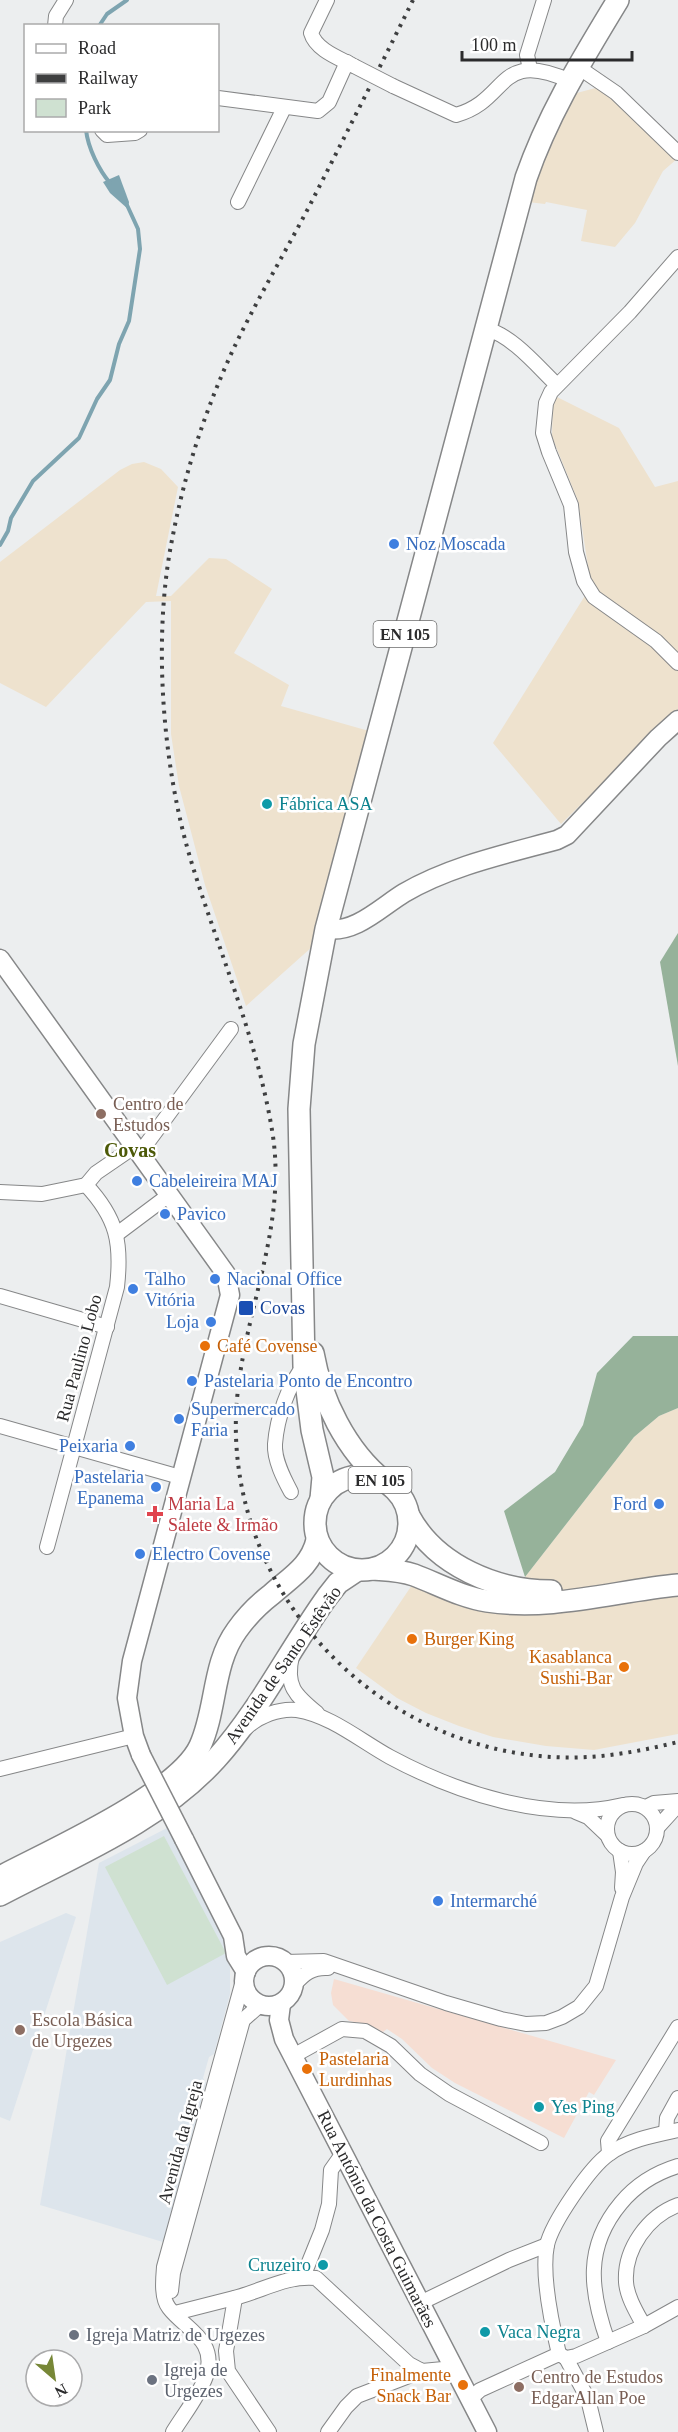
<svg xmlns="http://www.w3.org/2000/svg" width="678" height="2432" font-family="'Times New Roman',serif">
	<rect width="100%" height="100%" fill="#eceeef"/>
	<path fill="#f6ded3" d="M334 1979 616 2060 594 2095 589 2092 564 2138 455 2083 432 2068 402 2039 387 2029 383 2032 367 2024 349 2021 333 2005 331 1993Z"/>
	<g fill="#eee2ce">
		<path d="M603 86 678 158 663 171 635 223 615 247 581 241 587 210 546 202 545 204 528 202 549 140 573 94Z"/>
		<path d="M553 395 619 428 655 487 678 481V709L561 824 493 743 591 586 578 501 552 437Z"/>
		<path d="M144 462 161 469 178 487 156 596H171L209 558 226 559 272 589 234 653 289 685 281 706 369 731 312 947 246 1006 205 885 179 786 171 734V601L146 602 46 707 0 683V562L120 470 132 464Z"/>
		<path d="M678 1408V1734L594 1750 546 1746 493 1737 459 1726 426 1713 397 1698 356 1668 412 1585 515 1609 525 1577 634 1437 659 1416Z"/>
	</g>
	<g fill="#dde5ec">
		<path d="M167 1828 230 1951V1994L214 2054 209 2057 203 2078 206 2083 163 2242 40 2205 99 1863Z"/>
		<path d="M66 1913 76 1917 10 2121 0 2117V1942Z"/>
	</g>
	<path fill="#cfe1d1" d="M164 1836 226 1953 167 1985 105 1867Z"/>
	<g fill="#96b29a">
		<path d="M678 933V1066L660 962Z"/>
		<path d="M633 1336H678V1408L659 1416 634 1437 525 1577 504 1511 555 1472 583 1425 597 1373Z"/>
	</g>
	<path fill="#7ea4b0" d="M119 175 129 202 128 209 110 193 103 182Z"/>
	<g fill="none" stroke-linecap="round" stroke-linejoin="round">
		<g stroke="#7ea4b0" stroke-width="4">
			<path d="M99 26 107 14 127 0"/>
			<path d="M86 130C88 148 99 170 110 183"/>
			<path d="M0 545 8 531 11 518 33 481 79 438 97 399 110 380 119 344 129 321 140 249 138 229 127 205"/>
		</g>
		<defs>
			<g id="street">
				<path d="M327 0 311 33C316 50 339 58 354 66"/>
				<path d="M55 26 56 16 66 0"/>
				<path d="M578 67 616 93 678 153"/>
				<path d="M530 69 527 55 544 0"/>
				<path d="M393 86 456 115C510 100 496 48 570 81"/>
				<path d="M218 98 318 111 329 102 347 62"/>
				<path d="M102 130 107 135 135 133 140 130"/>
				<path d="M238 202 284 108"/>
				<path d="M678 257 630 312 551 392 546 403 543 433 549 452 571 505 576 552 584 581 594 597 656 641 678 663"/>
				<path d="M486 329C512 335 538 367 557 385"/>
				<path d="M138 1152 145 1146 231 1029"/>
				<path d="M86 1185 96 1173 134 1147"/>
				<path d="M0 1192 42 1194 86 1185"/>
				<path d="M117 1234 169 1195"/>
				<path d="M0 1296 107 1327"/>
				<path d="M0 1426 180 1477"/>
				<path d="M291 1492C284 1479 274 1460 275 1444 277 1418 288 1385 304 1366"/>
				<path d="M47 1547 117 1287C122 1243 117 1218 86 1185"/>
				<path d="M292 1656C285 1686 295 1695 317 1713"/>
				<path d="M246 1728C259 1716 279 1708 297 1710 330 1715 361 1741 390 1757 457 1793 547 1823 623 1805"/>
				<path d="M0 1769 134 1736"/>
				<circle cx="632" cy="1829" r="25"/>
				<path d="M646 1807 654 1803 678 1801"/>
				<path d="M576 1812 588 1817 607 1835"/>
				<path d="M657 1828 678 1805"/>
				<path d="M620 1851 623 1872 622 1888"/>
				<path d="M285 1962 324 1961 446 2003 501 2019 526 2024 546 2023 562 2017 579 2007 596 1986 622 1897 636 1863 644 1851"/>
				<path d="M294 1985C304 1974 312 1967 328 1968"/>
				<path d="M293 2056 342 2029 365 2031 391 2046 420 2074 449 2094 541 2143"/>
				<path d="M666 2132 667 2118 678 2098"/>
				<path d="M609 2153 608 2141 678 2027"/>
				<path d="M303 2277 322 2230 329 2204 331 2170 343 2153"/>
				<path d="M171 2291 173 2273 243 2020 260 2005"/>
				<path d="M235 2298 226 2351 228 2371 269 2432"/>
				<path d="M420 2303 509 2260 547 2245"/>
				<path d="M175 2313C195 2308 215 2303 234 2298 262 2291 287 2275 316 2278L409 2364 422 2371 454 2368"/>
				<path d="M644 2326C637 2313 627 2297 626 2282 624 2249 648 2216 678 2205"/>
				<path d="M608 2342C590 2291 584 2247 621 2203 636 2185 655 2173 678 2166"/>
				<path d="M559 2354C552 2325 541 2275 547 2245 552 2223 590 2167 609 2154 628 2140 655 2135 678 2130"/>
				<path d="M566 2358 588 2399 596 2432"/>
				<path d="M470 2399 480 2390 559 2354 566 2358 576 2356 644 2326 678 2307"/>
				<path d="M173 2432C184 2414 199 2396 206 2376 218 2340 186 2330 169 2308 161 2298 163 2279 164 2267L244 1977"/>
				<path d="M328 2432 346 2407 357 2396 422 2371"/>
			</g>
			<g id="secondary">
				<path d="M326 929C355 934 381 907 404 893 450 866 506 854 557 840L567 835 658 738 678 720"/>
				<path d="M0 959 226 1274 230 1295 132 1661 127 1698 134 1736 141 1755"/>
				<path d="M184 1839 233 1936 236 1956 246 1972"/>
				<circle cx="269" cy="1981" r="25"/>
				<path d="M281 2004 279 2020 284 2039 487 2432"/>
			</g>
			<g id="primary">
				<path d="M313 1353C321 1399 346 1451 384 1481"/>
				<circle cx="362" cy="1523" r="47"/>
				<path d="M321 1499 323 1477 312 1430 304 1366 299 1109 304 1044 326 929 526 178C548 114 583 58 618 0"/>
				<path d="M409 1516C436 1566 497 1591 551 1591"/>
				<path d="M373 1569C387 1570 400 1570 414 1575 438 1584 461 1597 487 1601 551 1611 615 1591 678 1585"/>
				<path d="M0 1877C49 1851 178 1794 200 1746 217 1709 212 1664 237 1630 247 1616 259 1604 272 1594 291 1577 311 1566 317 1540"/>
				<path d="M0 1895C74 1856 159 1822 216 1759 260 1710 289 1650 327 1597L338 1583 356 1571"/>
			</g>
		</defs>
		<use href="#street" stroke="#868788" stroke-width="16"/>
		<use href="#secondary" stroke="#868788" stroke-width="21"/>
		<use href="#primary" stroke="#868788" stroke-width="24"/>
		<use href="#street" stroke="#fff" stroke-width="14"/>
		<use href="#secondary" stroke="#fff" stroke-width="18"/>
		<use href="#primary" stroke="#fff" stroke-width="21"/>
		<path stroke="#3e3f40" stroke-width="4" stroke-dasharray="3 6" stroke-linecap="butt" d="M413 0C380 67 346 134 312 201 286 251 256 301 232 352 205 411 185 472 173 535 152 635 162 767 192 864 219 952 257 1039 272 1130 289 1230 240 1316 236 1415 230 1589 368 1740 540 1756 588 1761 633 1753 678 1742"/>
		<defs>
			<path id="street-bridge" d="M354 66 393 86"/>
			<path id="secondary-bridge" d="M141 1755 184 1839"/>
		</defs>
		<use href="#street-bridge" stroke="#868788" stroke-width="16" stroke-linecap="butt"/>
		<use href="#secondary-bridge" stroke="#868788" stroke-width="21" stroke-linecap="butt"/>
		<use href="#street-bridge" stroke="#fff" stroke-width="14"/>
		<use href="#secondary-bridge" stroke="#fff" stroke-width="18"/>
	</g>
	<g fill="#3f7fe0" stroke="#fff" stroke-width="2">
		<circle cx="394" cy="544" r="6"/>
		<circle cx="137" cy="1181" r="6"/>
		<circle cx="165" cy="1214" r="6"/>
		<circle cx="215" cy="1279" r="6"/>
		<circle cx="133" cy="1289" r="6"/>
		<circle cx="211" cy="1322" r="6"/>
		<circle cx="192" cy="1381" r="6"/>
		<circle cx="179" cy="1419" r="6"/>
		<circle cx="130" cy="1446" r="6"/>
		<circle cx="156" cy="1487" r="6"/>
		<circle cx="659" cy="1504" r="6"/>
		<circle cx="140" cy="1554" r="6"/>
		<circle cx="438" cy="1901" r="6"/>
	</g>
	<g fill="#0f9aa8" stroke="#fff" stroke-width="2">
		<circle cx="267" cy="804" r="6"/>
		<circle cx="539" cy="2107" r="6"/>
		<circle cx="323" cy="2265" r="6"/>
		<circle cx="485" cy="2332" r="6"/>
	</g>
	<g fill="#8d6e63" stroke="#fff" stroke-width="2">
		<circle cx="101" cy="1114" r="6"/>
		<circle cx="20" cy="2030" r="6"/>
		<circle cx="519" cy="2387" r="6"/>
	</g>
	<rect fill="#1a4fb4" stroke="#fff" stroke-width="2" x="238" y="1300" width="16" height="16" rx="3"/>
	<g fill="#e8710a" stroke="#fff" stroke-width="2">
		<circle cx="205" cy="1346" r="6"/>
		<circle cx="412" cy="1639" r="6"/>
		<circle cx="624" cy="1667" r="6"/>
		<circle cx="307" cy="2069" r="6"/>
		<circle cx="463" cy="2385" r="6"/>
	</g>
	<path fill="#e0444e" stroke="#fff" stroke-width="2" d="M152 1505h6v6h6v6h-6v6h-6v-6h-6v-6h6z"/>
	<g fill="#6b7280" stroke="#fff" stroke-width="2">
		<circle cx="74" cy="2335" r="6"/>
		<circle cx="152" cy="2380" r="6"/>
	</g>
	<g text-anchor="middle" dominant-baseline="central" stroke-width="5" stroke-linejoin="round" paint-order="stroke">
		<g fill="#fff" stroke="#6b6b6b" stroke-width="1.5">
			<rect x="373.5" y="621" width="63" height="26" rx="4.5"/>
			<rect x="348.5" y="1467" width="63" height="26" rx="4.5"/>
		</g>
		<g font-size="16" font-weight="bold" fill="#2b2b2c">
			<text x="405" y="634">EN 105</text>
			<text x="380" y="1480">EN 105</text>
		</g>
		<g font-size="18" fill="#366cbe" stroke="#fff" text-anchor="start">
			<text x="406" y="544">Noz Moscada</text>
			<text x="149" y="1181">Cabeleireira MAJ</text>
			<text x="177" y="1214">Pavico</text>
			<text x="145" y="1279">Talho<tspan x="145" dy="21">Vitória</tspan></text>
			<text x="227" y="1279">Nacional Office</text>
			<text x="199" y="1322" text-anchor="end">Loja</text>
			<text x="204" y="1381">Pastelaria Ponto de Encontro</text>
			<text x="191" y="1409">Supermercado<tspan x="191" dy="21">Faria</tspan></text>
			<text x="118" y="1446" text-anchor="end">Peixaria</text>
			<text x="144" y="1477" text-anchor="end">Pastelaria<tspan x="144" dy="21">Epanema</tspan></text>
			<text x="647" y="1504" text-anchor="end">Ford</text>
			<text x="152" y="1554">Electro Covense</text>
			<text x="450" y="1901">Intermarché</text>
		</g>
		<g font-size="18" fill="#0d838f" stroke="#fff" text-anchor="start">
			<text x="279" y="804">Fábrica ASA</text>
			<text x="551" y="2107">Yes Ping</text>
			<text x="311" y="2265" text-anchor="end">Cruzeiro</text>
			<text x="497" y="2332">Vaca Negra</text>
		</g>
		<g font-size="18" fill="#785e54" stroke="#fff" text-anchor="start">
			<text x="113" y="1104">Centro de<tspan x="113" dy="21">Estudos</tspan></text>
			<text x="32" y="2020">Escola Básica<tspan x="32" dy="21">de Urgezes</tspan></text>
			<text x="531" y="2377">Centro de Estudos<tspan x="531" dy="21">EdgarAllan Poe</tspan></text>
		</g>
		<g font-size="18" fill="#164399" stroke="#fff" text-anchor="start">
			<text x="260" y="1308">Covas</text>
		</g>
		<g font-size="18" fill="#c56008" stroke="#fff" text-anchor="start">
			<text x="217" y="1346">Café Covense</text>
			<text x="424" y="1639">Burger King</text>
			<text x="612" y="1657" text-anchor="end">Kasablanca<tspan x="612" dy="21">Sushi-Bar</tspan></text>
			<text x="319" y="2059">Pastelaria<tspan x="319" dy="21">Lurdinhas</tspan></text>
			<text x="451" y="2375" text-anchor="end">Finalmente<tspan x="451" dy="21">Snack Bar</tspan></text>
		</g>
		<g font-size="18" fill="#2b2b2c" stroke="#fff">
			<text transform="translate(79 1358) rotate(-75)">Rua Paulino Lobo</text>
			<text transform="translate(283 1665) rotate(-55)">Avenida de Santo Estêvão</text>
			<text transform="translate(180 2142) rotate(-75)">Avenida da Igreja</text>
			<text transform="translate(377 2219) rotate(63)">Rua António da Costa Guimarães</text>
		</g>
		<g font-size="18" fill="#be3a42" stroke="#fff" text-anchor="start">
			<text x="168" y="1504">Maria La<tspan x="168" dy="21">Salete &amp; Irmão</tspan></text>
		</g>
		<g font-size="18" fill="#5b616d" stroke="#fff" text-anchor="start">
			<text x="86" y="2335">Igreja Matriz de Urgezes</text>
			<text x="164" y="2370">Igreja de<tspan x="164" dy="21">Urgezes</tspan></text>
		</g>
		<g font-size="20" font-weight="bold" fill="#4c5907" stroke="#fff">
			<text x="130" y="1150">Covas</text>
		</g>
	</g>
	<rect x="24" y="24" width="195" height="108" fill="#ffffff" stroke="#aaaaab" stroke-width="1.5"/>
	<rect x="36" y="44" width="30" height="9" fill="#ffffff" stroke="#aaaaab" stroke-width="1.5"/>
	<text x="78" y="54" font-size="18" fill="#2b2b2c">Road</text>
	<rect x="36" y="74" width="30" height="9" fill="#3e3f40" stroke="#aaaaab" stroke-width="1.5"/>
	<text x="78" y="84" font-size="18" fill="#2b2b2c">Railway</text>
	<rect x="36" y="99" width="30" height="18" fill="#cfe1d1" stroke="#aaaaab" stroke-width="1.5"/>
	<text x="78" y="114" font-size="18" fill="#2b2b2c">Park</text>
	<g transform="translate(54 2378) rotate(151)"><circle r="28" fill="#ffffff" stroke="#aaaaab" stroke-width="1.5"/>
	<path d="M0-4.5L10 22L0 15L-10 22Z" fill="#778737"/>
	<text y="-9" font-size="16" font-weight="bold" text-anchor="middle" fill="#2b2b2c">N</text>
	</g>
	<path d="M462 51v9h170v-9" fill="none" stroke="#2b2b2c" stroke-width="3"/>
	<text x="471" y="51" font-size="18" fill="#2b2b2c" stroke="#ffffff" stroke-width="4.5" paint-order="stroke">100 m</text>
</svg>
